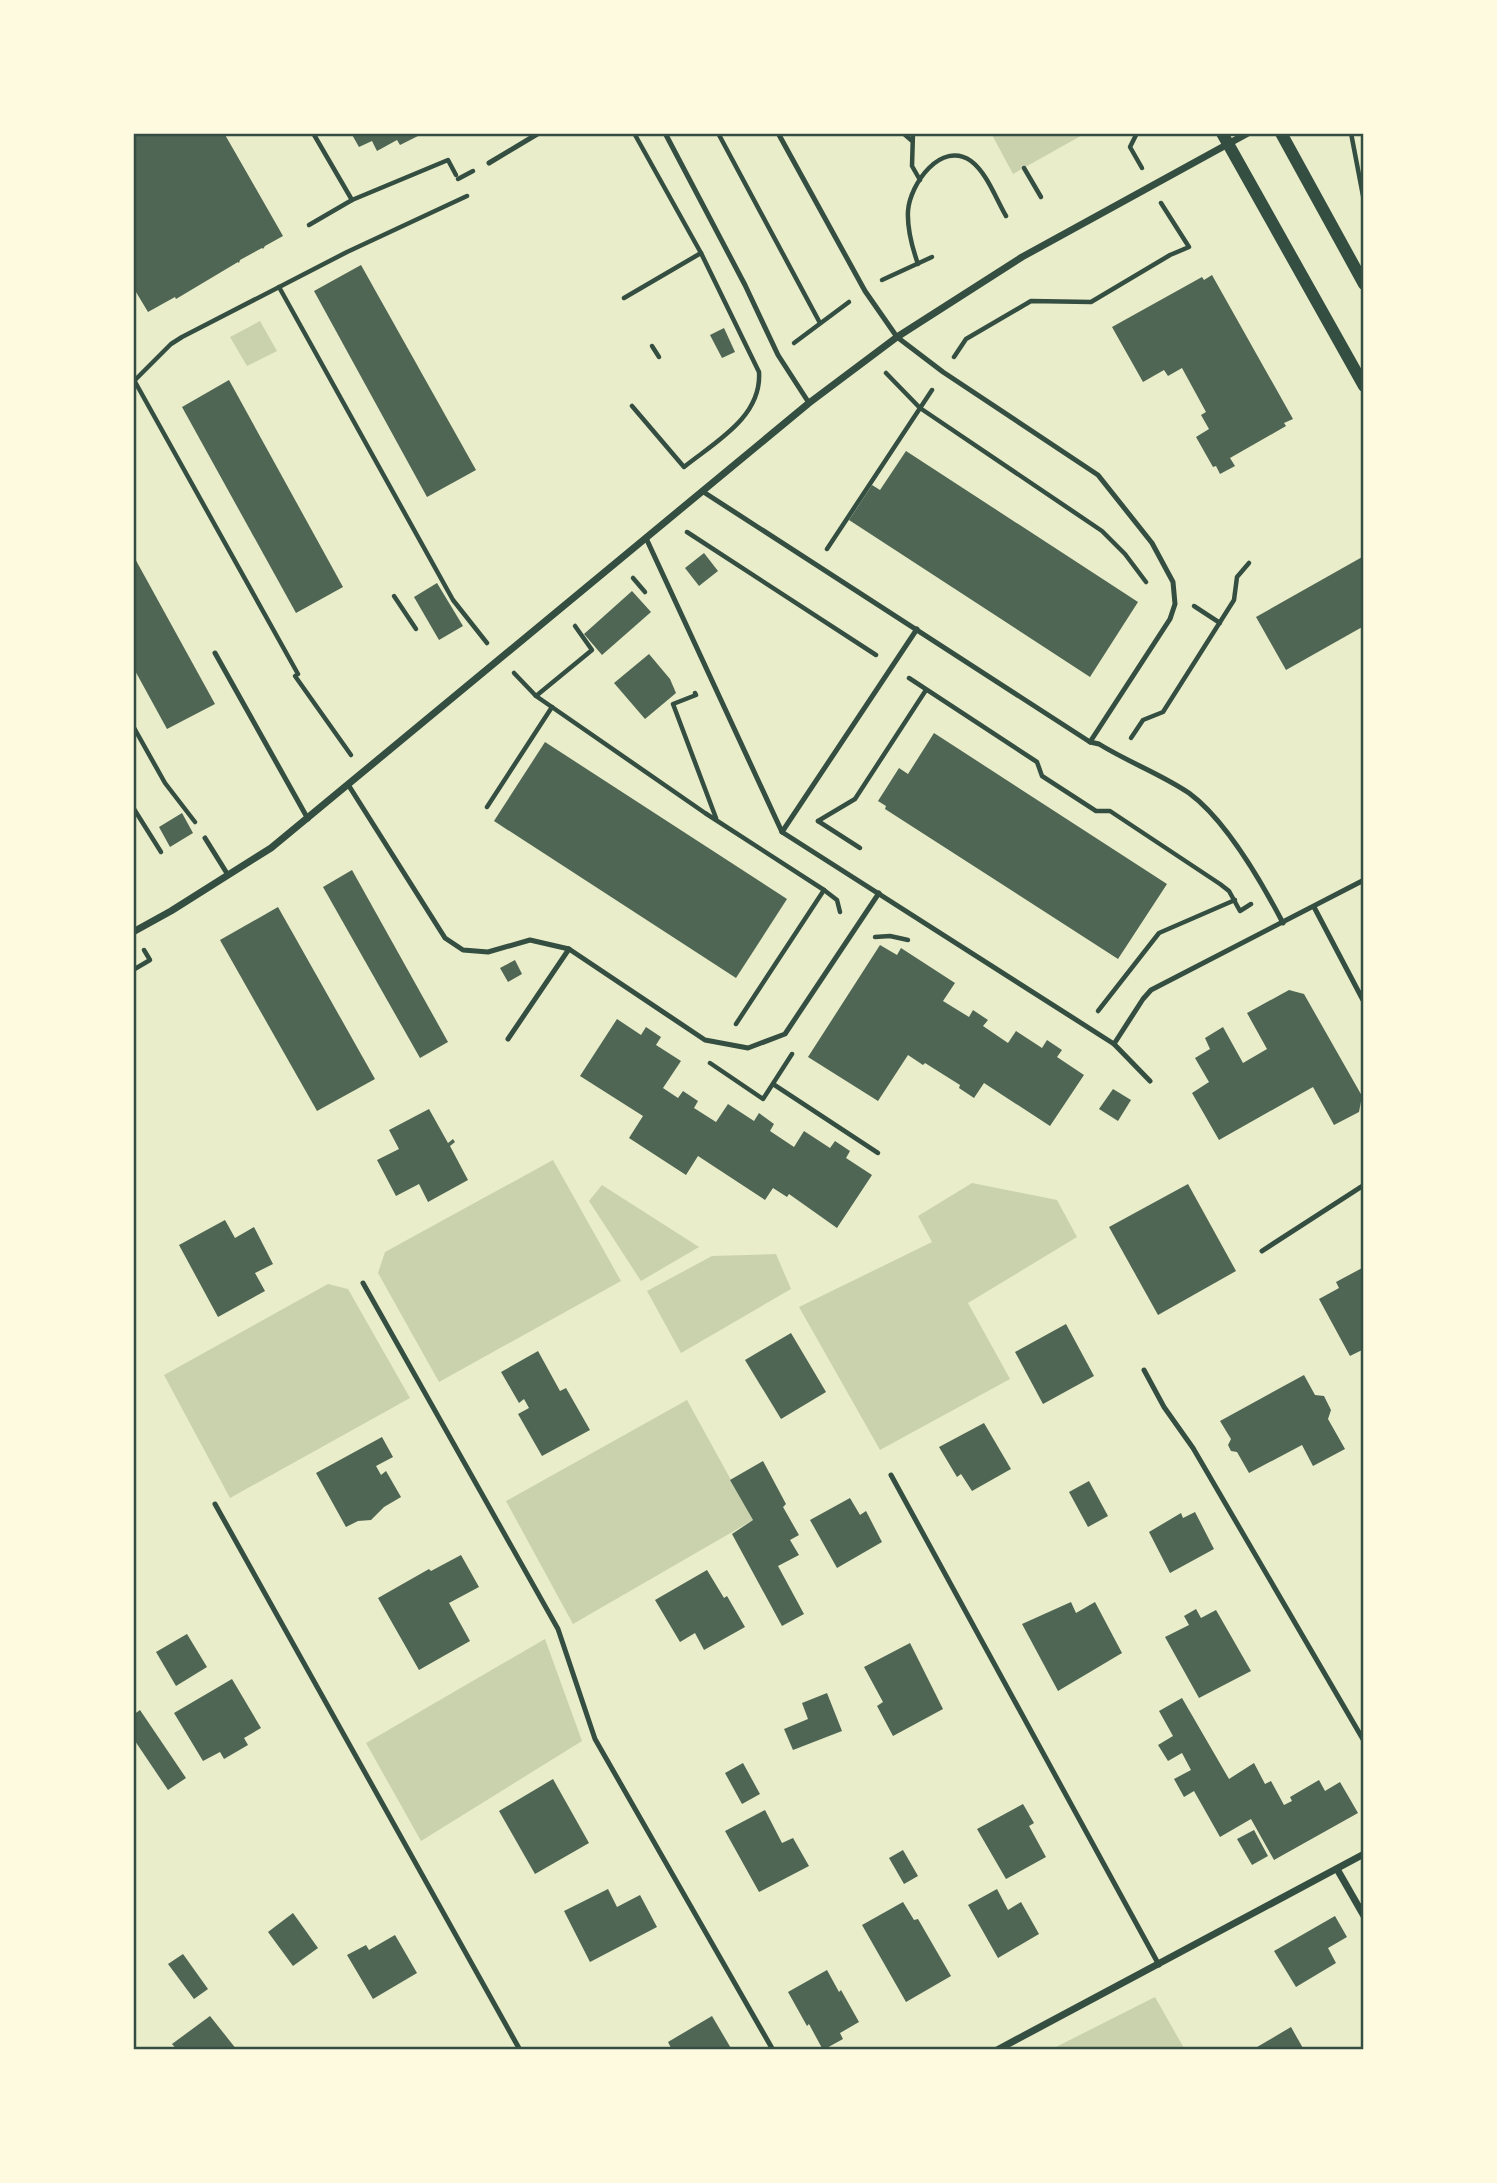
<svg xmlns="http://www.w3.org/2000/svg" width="1497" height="2183" font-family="'Asap Condensed',sans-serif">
	<rect width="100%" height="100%" fill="#e9edc9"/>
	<g fill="#cad2ad">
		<path d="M991 133H1086L1013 174Z"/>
		<path d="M260 321 277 351 247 366 230 337Z"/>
		<path d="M553 1160 621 1281 439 1382 378 1273 385 1252Z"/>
		<path d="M972 1183 1057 1200 1077 1237 968 1303 1010 1379 880 1450 799 1307 932 1242 918 1216Z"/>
		<path d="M602 1185 699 1247 641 1281 589 1201Z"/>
		<path d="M776 1254 791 1289 681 1353 647 1291 712 1256Z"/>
		<path d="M328 1284 348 1289 410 1398 230 1498 164 1375Z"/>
		<path d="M687 1400 753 1520 573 1624 506 1501Z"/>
		<path d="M545 1639 582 1741 421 1841 366 1743Z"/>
		<path d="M1155 1997 1185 2050H1050Z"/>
	</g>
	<g fill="#4f6655">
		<path d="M133 133H224L283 236 265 246 263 249 262 248 240 260 239 263 238 262 176 299 175 297 148 312 133 287Z"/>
		<path d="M351 133H424L400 145 397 140 377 151 372 141 359 147Z"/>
		<path d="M361 265 476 470 427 497 314 291Z"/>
		<path d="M1212 275 1293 419 1284 423 1286 426 1230 458 1235 466 1220 474 1216 466 1213 467 1196 437 1209 429 1201 415 1206 412 1182 368 1168 376 1164 370 1143 382 1112 327 1202 277 1204 280Z"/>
		<path d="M724 328 735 352 722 358 710 335Z"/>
		<path d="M229 380 343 587 296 613 182 407Z"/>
		<path d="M906 451 1138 602 1090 677 849 520 872 485 880 490Z"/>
		<path d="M704 553 718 571 699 586 685 568Z"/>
		<path d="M133 555 215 704 167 729 133 667Z"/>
		<path d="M1364 556V626L1286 670 1256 617Z"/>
		<path d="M437 583 463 626 439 640 414 597Z"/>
		<path d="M632 591 651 612 602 655 584 634Z"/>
		<path d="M649 654 670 679 676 693 645 719 614 683Z"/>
		<path d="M934 733 1167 884 1118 959 885 809 886 806 878 801 899 768 908 774Z"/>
		<path d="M545 742 787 899 736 978 494 821Z"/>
		<path d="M182 813 193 833 170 847 159 827Z"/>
		<path d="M352 870 448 1042 420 1058 323 887Z"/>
		<path d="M278 907 375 1079 317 1111 220 940Z"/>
		<path d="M880 945 897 955 901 948 955 983 943 1001 969 1017 973 1010 988 1020 983 1026 1008 1043 1016 1031 1042 1048 1047 1040 1062 1050 1057 1057 1084 1075 1050 1126 984 1083 974 1098 959 1088 960 1085 925 1063 923 1065 908 1055 878 1101 808 1057Z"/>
		<path d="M515 960 522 974 508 982 500 968Z"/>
		<path d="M1289 990 1304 994 1362 1096 1359 1112 1334 1125 1313 1087 1219 1140 1192 1093 1209 1082 1195 1058 1210 1049 1205 1038 1223 1027 1243 1063 1267 1049 1247 1013Z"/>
		<path d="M617 1019 641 1035 646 1027 661 1037 656 1045 681 1061 663 1088 678 1098 683 1091 698 1101 694 1108 716 1122 728 1104 754 1121 759 1113 774 1124 770 1131 794 1147 804 1131 830 1148 835 1141 850 1151 846 1158 872 1175 837 1228 789 1194 787 1197 773 1188 765 1200 698 1156 686 1175 629 1138 643 1116 580 1076Z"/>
		<path d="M1113 1089 1131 1100 1118 1121 1099 1109Z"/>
		<path d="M429 1109 448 1143 453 1139 455 1142 450 1146 468 1180 428 1202 419 1184 396 1196 377 1160 399 1149 389 1130Z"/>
		<path d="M1188 1184 1236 1271 1158 1315 1109 1227Z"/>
		<path d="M225 1220 235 1238 254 1227 273 1264 255 1273 265 1291 218 1317 179 1245Z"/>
		<path d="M1364 1267V1349L1350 1356 1319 1299 1339 1288 1336 1282Z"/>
		<path d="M1066 1324 1094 1376 1043 1404 1015 1352Z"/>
		<path d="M791 1333 826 1392 781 1419 745 1360Z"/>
		<path d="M538 1351 560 1391 566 1388 590 1430 542 1456 518 1414 529 1408 524 1399 519 1403 501 1372Z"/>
		<path d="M1304 1375 1315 1395 1324 1396 1331 1410 1328 1419 1345 1449 1313 1466 1302 1445 1249 1473 1237 1452 1231 1451 1228 1445 1231 1439 1220 1421Z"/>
		<path d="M984 1423 1011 1469 972 1491 961 1474 957 1477 939 1447Z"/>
		<path d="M382 1437 393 1457 376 1466 381 1475 386 1471 401 1497 384 1507 371 1520 358 1521 346 1527 316 1473Z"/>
		<path d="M763 1461 786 1504 783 1507 799 1535 790 1540 799 1555 778 1566 804 1614 782 1626 732 1534 753 1520 730 1480Z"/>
		<path d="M1089 1481 1108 1516 1088 1527 1069 1492Z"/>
		<path d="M850 1498 860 1515 866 1511 882 1542 837 1568 810 1520Z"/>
		<path d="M1195 1512 1214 1549 1170 1573 1149 1532 1181 1513 1183 1518Z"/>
		<path d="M461 1555 479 1587 449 1603 470 1641 419 1670 378 1598 429 1569 431 1571Z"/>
		<path d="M707 1570 724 1598 727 1596 745 1627 704 1650 695 1633 680 1642 655 1600Z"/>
		<path d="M1071 1602 1076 1613 1095 1602 1122 1653 1058 1691 1022 1624Z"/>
		<path d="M1196 1609 1201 1618 1216 1610 1251 1671 1199 1698 1165 1637 1189 1625 1184 1616Z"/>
		<path d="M187 1634 207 1667 176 1686 156 1652Z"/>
		<path d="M910 1643 943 1709 893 1736 877 1706 883 1702 864 1667Z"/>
		<path d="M232 1679 261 1728 244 1738 248 1745 224 1759 220 1752 203 1761 174 1713Z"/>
		<path d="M827 1693 842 1731 793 1750 784 1729 808 1719 802 1703Z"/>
		<path d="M1182 1698 1229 1779 1254 1763 1265 1784 1271 1781 1284 1805 1292 1801 1290 1797 1319 1780 1325 1791 1340 1782 1358 1813 1274 1860 1251 1819 1220 1837 1194 1791 1184 1797 1174 1779 1191 1770 1182 1753 1168 1761 1158 1745 1173 1736 1159 1711Z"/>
		<path d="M140 1710 186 1778 168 1790 133 1738V1715Z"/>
		<path d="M743 1763 760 1794 742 1804 725 1773Z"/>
		<path d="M553 1779 589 1843 535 1874 499 1811Z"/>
		<path d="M1023 1804 1034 1823 1029 1826 1046 1857 1006 1879 977 1829Z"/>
		<path d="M765 1810 782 1843 793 1838 809 1866 759 1892 725 1831Z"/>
		<path d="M1254 1830 1268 1856 1252 1865 1237 1839Z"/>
		<path d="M903 1850 918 1876 904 1884 889 1858Z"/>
		<path d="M608 1889 617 1907 640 1895 657 1927 590 1962 564 1911Z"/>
		<path d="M997 1889 1008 1910 1021 1902 1039 1934 998 1958 968 1905Z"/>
		<path d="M903 1902 914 1920 918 1919 951 1976 906 2002 862 1925Z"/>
		<path d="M293 1913 318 1948 293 1966 268 1932Z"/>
		<path d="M1335 1916 1347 1937 1328 1948 1336 1963 1296 1987 1274 1951Z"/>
		<path d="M395 1935 417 1973 373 1999 347 1955 366 1945 369 1950Z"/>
		<path d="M183 1954 208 1989 194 1999 168 1964Z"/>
		<path d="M827 1970 839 1992 841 1990 859 2022 840 2033 843 2039 823 2050 809 2024 807 2026 788 1992Z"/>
		<path d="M210 2016 237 2050H177L172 2044Z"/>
		<path d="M712 2016 732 2050H672L668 2042Z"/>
		<path d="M1291 2027 1304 2050H1252Z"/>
	</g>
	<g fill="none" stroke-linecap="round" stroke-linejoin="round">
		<g stroke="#344e41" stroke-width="4.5">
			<path d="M313 133 352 200"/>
			<path d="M718 133 820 323"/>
			<path d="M903 133 911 140"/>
			<path d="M913 133 912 166 920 180"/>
			<path d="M1137 133 1130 147 1142 168"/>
			<path d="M1351 133 1364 201"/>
			<path d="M1024 168 1041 197"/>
			<path d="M458 179 473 171"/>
			<path d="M309 225 352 200 448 160 456 175"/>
			<path d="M918 264C912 247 907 229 908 211 910 184 941 140 971 161 987 173 996 199 1006 216"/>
			<path d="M882 280 932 257"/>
			<path d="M279 287 453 600 487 643"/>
			<path d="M624 298 701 253 634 133"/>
			<path d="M794 343 849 302"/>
			<path d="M652 346 659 357"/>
			<path d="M954 357 966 339 1031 301 1091 302 1170 255 1189 247 1161 203"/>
			<path d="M886 373 920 408 1102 531 1125 554 1146 582"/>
			<path d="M134 380 298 674"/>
			<path d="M133 382 171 344 182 337 347 252 467 196"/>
			<path d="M632 406 684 467C715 442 762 417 759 372L701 253"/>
			<path d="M687 532 876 655"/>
			<path d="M827 549 932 390"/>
			<path d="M633 578 645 592"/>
			<path d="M394 596 416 629"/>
			<path d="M1194 606 1220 623"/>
			<path d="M514 673 536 696 592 650 575 626"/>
			<path d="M295 676 351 755"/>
			<path d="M909 678 1037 762 1042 776 1096 811H1110L1220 884 1229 891 1240 911 1251 904"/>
			<path d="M695 693 696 695 673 704 716 818"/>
			<path d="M536 696 705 813 824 890 837 900 840 912"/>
			<path d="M133 726 165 783 195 822"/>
			<path d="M1131 738 1143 720 1163 712 1234 600 1237 577 1249 563"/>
			<path d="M487 807 552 707"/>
			<path d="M134 809 161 852"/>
			<path d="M818 821 855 799 926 690"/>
			<path d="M818 821 860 848"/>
			<path d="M875 937 890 936 908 940"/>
			<path d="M133 970 150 960 144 950"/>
			<path d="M1098 1011 1159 933 1235 900"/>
			<path d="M736 1024 824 890"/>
			<path d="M710 1063 763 1099 792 1054"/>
			<path d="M773 1084 878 1153"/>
		</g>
		<g stroke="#344e41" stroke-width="5">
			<path d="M665 133 745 285 778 355 809 403"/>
			<path d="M778 133 865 291 897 337 943 372 1098 475 1152 543 1173 582 1175 604 1170 619 1090 742"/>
			<path d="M489 163 539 133"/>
			<path d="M702 491 1090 742 1099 744C1128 762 1161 774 1189 793 1227 821 1261 881 1283 923"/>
			<path d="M646 538 782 832 1114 1044 1150 1081"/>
			<path d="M215 653 308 819"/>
			<path d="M349 786 445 938 463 950 488 952 530 940 569 949 705 1040 748 1048 785 1034 879 893"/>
			<path d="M782 832 917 629"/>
			<path d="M205 838 228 875"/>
			<path d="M1314 907 1364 1002"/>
			<path d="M508 1039 569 949"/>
			<path d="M1114 1044 1143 999 1151 990 1364 880"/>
			<path d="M1262 1251 1364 1185"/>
			<path d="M363 1283 558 1629 595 1739 773 2050"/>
			<path d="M1144 1370 1164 1407 1193 1448 1364 1741"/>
			<path d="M891 1475 1159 1965"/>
			<path d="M215 1504 520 2050"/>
		</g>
		<g stroke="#344e41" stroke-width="7">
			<path d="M133 932 171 911 271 848 809 403 897 337 1022 257 1248 133"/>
			<path d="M1337 1869 1364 1916"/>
			<path d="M997 2050 1364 1854"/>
		</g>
		<g stroke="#344e41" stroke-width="12">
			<path d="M1222 133 1364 386"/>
			<path d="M1281 133 1364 284"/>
		</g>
	</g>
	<rect width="1497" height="2183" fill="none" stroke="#fefae0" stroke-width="270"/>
	<rect x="135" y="135" width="1227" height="1913" fill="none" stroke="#344e41" stroke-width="2.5"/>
</svg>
